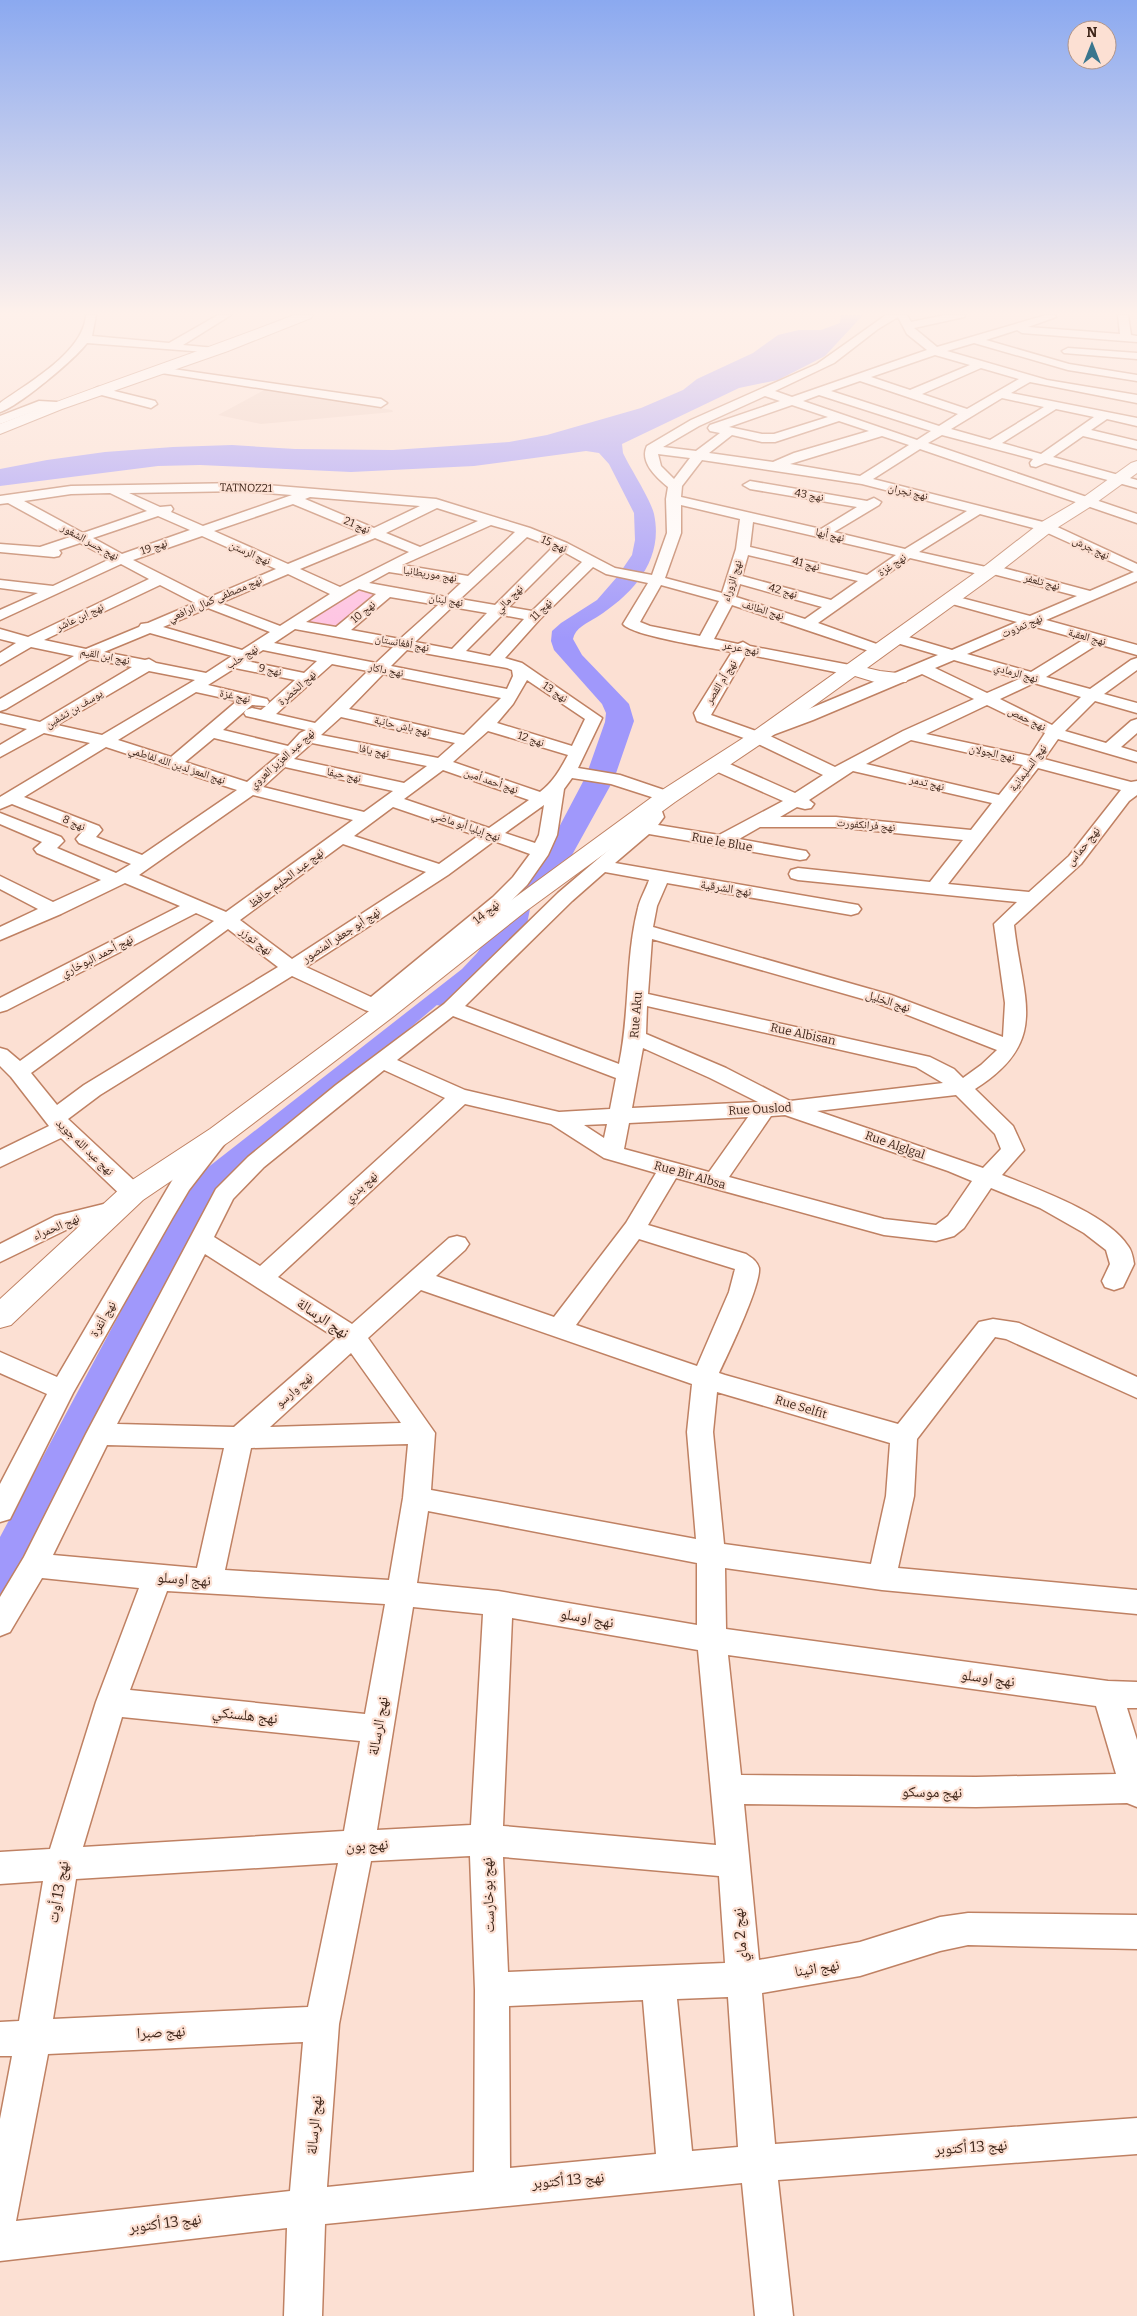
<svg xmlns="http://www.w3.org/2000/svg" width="1137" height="2316" font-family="Bitter,'Noto Naskh Arabic',serif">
	<rect width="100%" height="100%" fill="#fce0d3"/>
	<path fill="#efd0c2" d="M266 389 392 410 393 412 261 424 218 415Z"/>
	<path fill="#fec3e2" d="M359 590 380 594 338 631 303 624Z"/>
	<g fill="#a098fb">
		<path d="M841 315H863L825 356 778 380 739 388 622 444 623 453C631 470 650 498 654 514 664 560 633 594 597 617 587 623 575 628 573 639L582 655 629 704 634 721 614 779 572 855 558 865 553 873 502 908 547 850 586 776 605 722 606 713 602 704 554 650 551 641 552 631 561 623 597 600 617 577 632 555 635 540 634 513 609 464 599 453 586 451 474 466 351 472 200 465 158 466 0 486V469L47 460 105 452 173 447 232 445 295 449 393 450 509 442 547 435 641 408 683 390 697 379 753 353 778 335 799 330H821L840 323Z"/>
		<path d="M530 909 526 929 240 1173 0 1613V1537L168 1223 191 1186 202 1172 462 969 495 934Z"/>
	</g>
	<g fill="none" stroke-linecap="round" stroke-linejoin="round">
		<path fill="#a098fb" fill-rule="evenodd" d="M500 927 508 929 512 934 489 974 450 1004 441 1006 432 1004 429 999 432 994 470 965 492 929Z"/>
		<defs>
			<g id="minor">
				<path d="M86 315H96L92 336 169 343 218 315H231L183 345 215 348 219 349 221 351 219 353 87 343C75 359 18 407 0 412V403C28 383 84 352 86 315Z"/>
				<path d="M886 315H907L911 322 945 315H965L964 317 914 328 937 347 1046 315H1055L1056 317 1028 327 1120 334 1118 315H1128L1131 335 1137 336V342L1022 333 1017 330 986 340 1069 364 1137 375V381L1068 370 974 343 947 351 1047 380 1137 395V403L1030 382 1011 393 1137 418V426L1107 419 1091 430 1137 441V449L1083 436 1053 457 1137 480V488L1045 463 1036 467 1031 466 1030 463 1033 459 942 435 928 443 1137 514V523L920 449 873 479 1051 524 1137 564V581L1046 620 1137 645V655L1098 644 1046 677 1090 689 1131 660 1137 658V670L1104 694 1137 703V713L1095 701 1065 731 1106 743 1131 721 1137 719V733L1121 747 1137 752V762L1058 739 1044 759 1131 782 1137 781V795L1129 801 1081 864 1014 925C1022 999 1051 1041 975 1089L1013 1126 1024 1150 1002 1175C1037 1189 1108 1214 1128 1246 1132 1251 1133 1258 1134 1264L1123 1287 1114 1290 1105 1287 1102 1281 1110 1264 1106 1250 1084 1233 1040 1208 991 1188 964 1228 954 1236 936 1241 884 1235 676 1178 648 1225 746 1254C752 1258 757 1261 759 1268 761 1285 728 1354 719 1373L725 1375 898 1424 979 1322 993 1319 1019 1323 1137 1377V1398L1006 1339 995 1337 917 1439 914 1496 898 1568 1137 1590V1614L882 1590 725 1568 726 1629 1108 1681 1137 1682V1708H1127L1137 1740V1807L1127 1803 976 1807 744 1804 759 1960 860 1942 940 1917 968 1913 1137 1915V1949L968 1945 940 1951 860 1976 762 1993 775 2144 1137 2118V2154L778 2180 793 2316H755L742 2183 325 2224 322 2316H284L287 2228 0 2261V2119L12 2056H0V2022L19 2021 43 1881 0 1884V1852L50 1849 96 1702 139 1588 42 1578 10 1632 0 1636V1597L24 1557 86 1434 216 1189 248 1157 336 1085 444 1004 558 893 639 824 646 816 644 807 647 803H659L664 817 658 825 719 835 783 801 711 769 709 765 711 761H723L795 793 823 775 752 741 697 721 694 713 732 652C714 648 632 636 623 624L648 583 606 574 593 567 540 619 505 658 522 663 602 718 578 768 620 775 673 793 676 797 673 801 667 802 611 784 572 778 564 789 557 835 548 855 527 885 507 905 387 1004 395 1011 392 1015 385 1017 365 1010 292 976 100 1095 68 1119 141 1187 144 1193 141 1199 133 1201 125 1199 61 1138 0 1167V1150L49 1126 11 1077 0 1066V1048L7 1050 20 1061 214 921 196 913 7 1010 0 1012V998L180 906 125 883 61 914 0 940V927L38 909 0 889V876L53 902 101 880 37 853 34 849 42 842 0 824V813L61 837 64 841 57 848 116 873 131 864 79 843 76 839 82 832 12 804 0 809V797L90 743 44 733 0 757V745L27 729 0 723V713L40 722 132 667 90 659 6 709 0 711V699L74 656 31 647 0 665V653L16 643 0 639V629L28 637 149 579 121 564 0 620V610L38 593 0 588V580L53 586 110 559 80 543 59 550 61 553 59 556 54 557 0 552V544L40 547 70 537 8 503 0 504V496L71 486 242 483 436 499 530 528 567 543 615 568 652 575 667 533 666 499 668 487C657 478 639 462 647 446L691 420 817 364ZM898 317 907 334 927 350 792 397 775 391 834 363 878 329ZM935 355 970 365 910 390 871 377ZM981 368 1019 379 967 409 922 394ZM860 381 958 414 939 426 831 391ZM819 395 931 431 917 440 803 401ZM765 396 780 401 710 425 708 428 710 431 720 433 696 451 663 447 699 426ZM1002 398 1044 407 990 440 951 429ZM792 405 828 417 774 434H762L729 427ZM1056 409 1094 417 1041 454 1002 443ZM839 421 869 431 794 453 773 462 709 453 732 435 762 442H775ZM882 436 909 445 860 476 790 464ZM658 454 690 458 674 479 661 466ZM702 460 862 484 967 511 905 549 834 532 879 505 881 502 874 498 867 501 750 481 743 485 750 489 857 507 821 529 681 497 682 486ZM242 491 292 495 203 526 171 512 173 509 171 506 160 507 129 493ZM110 493 147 511 83 533 24 501 71 494ZM310 497 420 506 374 528 305 499ZM293 504 363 533 288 564 214 531ZM681 505 740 519 736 549 722 593 665 578 681 533ZM437 508 478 521 420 547 386 533ZM980 514 1041 530 1134 572 1090 591 992 565 986 567 919 552ZM158 516 190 530 122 554 93 538ZM753 522 896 555 867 575 750 547ZM491 525 515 532 468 576 402 565ZM202 536 276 569 208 598 133 560ZM527 537 553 547 495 605 460 599ZM375 538 409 552 340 587 300 569ZM564 552 582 562 532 611 509 607ZM748 555 858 581 831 600 742 576ZM910 558 987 576 993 574 1077 596 1030 616 950 595 945 596 943 599 945 602 1017 622 952 650 895 633 890 635 887 638 890 641 938 655 756 731 711 715 746 654 850 675 856 673 858 670 856 667 850 665 750 646 743 642 738 644 714 639 732 605 875 653H885L888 650 885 647 818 623ZM389 572 461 583 446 597 369 583ZM288 574 330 594 280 626 220 603ZM740 584 822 607 805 619 736 597ZM160 585 195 603 148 623 141 624 139 627 86 649 44 640ZM661 585 719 601 700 636 650 626 640 622ZM359 589 376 594 336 627 306 622ZM390 597 438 605 400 639 351 630ZM452 607 487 613 452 649 415 642ZM208 608 270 632 242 650 163 627ZM502 615 524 619 490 656 466 651ZM1032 626 1083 640 1031 672 967 654ZM295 629 393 647 376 663 274 643ZM150 633 232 656 206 673 156 663 149 659 145 660 104 652ZM263 650 317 661 304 673 246 661ZM407 650 507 668 512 670 513 676 507 689 391 666ZM954 660 1019 679 987 693 935 668ZM332 664 368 671 315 723 276 714ZM235 668 295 680 267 705 269 702 267 699 208 685ZM149 671 195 680 102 735 57 725ZM383 674 501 698 464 735 349 709ZM922 674 974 699 903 731 835 767 770 736 813 720ZM527 680 585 719 572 746 497 723 513 704ZM1034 683 1081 697 1052 725 1000 699ZM196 692 237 701 171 757 118 740ZM252 705 266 706 261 710 252 708 246 710ZM987 705 1045 733 1030 756 926 734ZM246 710 244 713 246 716 306 730 300 733 288 746 223 730ZM341 717 455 743 438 758 321 735ZM488 731 568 755C560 770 553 782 540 792L453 762ZM214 738 280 754 247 782 185 762ZM911 740 1023 765 999 795 866 764ZM312 743 427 766 404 783 294 759ZM106 747 237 790 142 855 96 837 102 830 99 826 24 797ZM285 767 393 791 364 812 263 787ZM1038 768 1121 790 1069 856 1029 892 948 884ZM443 770 529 800 489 828 404 799ZM853 771 992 803 971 830 836 817H780L797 807 805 809 811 808 814 804 809 800ZM253 795 353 820 226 912 139 875ZM544 805 539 835 535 843 505 833ZM393 807 478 836 439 864 354 836ZM760 827H836L963 840 930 882 798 868 791 870 789 874 791 878 798 880 1017 902 994 924 1005 1003 1003 1037 891 995 653 927 657 906 667 883 851 915 858 913 861 909 858 905 615 863 649 834 800 860 806 859 809 855 806 851 800 850 739 839ZM494 841 530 854 513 877 493 897 371 997 306 967 448 875ZM343 844 426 872 292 959 240 920ZM605 872 649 880C646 889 640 899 638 908 625 959 630 1013 619 1064L465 1006 572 901ZM228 929 278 967 84 1085 57 1105 31 1073ZM652 939 877 1003 997 1050 981 1065 963 1078 954 1069 930 1057 648 994ZM647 1006 916 1067 943 1083 790 1101 726 1068 646 1034ZM453 1016 616 1078 610 1109 559 1112 465 1090 397 1060ZM643 1048 710 1078 758 1102 632 1108ZM384 1070 445 1098 260 1266 214 1237 233 1199 264 1167ZM956 1095 995 1134 1001 1149 983 1168 817 1111ZM465 1104 551 1124 604 1158 656 1173 626 1223 554 1317 436 1276 465 1250 469 1244 465 1238 457 1236 449 1238 352 1324 278 1277ZM785 1115 948 1171 972 1181 948 1216 936 1225 884 1219 729 1177 771 1116ZM748 1117 709 1172 624 1149 629 1123ZM607 1124 604 1138 584 1125ZM639 1239 735 1269 729 1292 697 1366 576 1325ZM205 1254 336 1338 234 1427 117 1424ZM421 1290 692 1384 687 1432 696 1539 431 1490 435 1433 368 1338ZM351 1353 401 1423 270 1427ZM717 1392 890 1443 886 1496 871 1564 724 1544 713 1432ZM408 1444 403 1498 389 1580 225 1570 251 1448ZM107 1445 224 1448 197 1568 53 1555ZM428 1511 697 1563V1625L498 1591 417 1583ZM167 1591 385 1604 365 1714 130 1690ZM413 1607 483 1614 471 1825 377 1830ZM512 1618 698 1650 716 1845 503 1826ZM728 1655 1096 1706 1116 1774 976 1777 741 1775ZM122 1717 360 1741 344 1831 83 1847ZM470 1856 475 1990 474 2172 327 2187 339 2024 371 1861ZM503 1857 719 1876 725 1963 508 1972ZM338 1863 308 2007 53 2019 76 1879ZM728 1997 738 2147 692 2151 677 1999ZM643 2000 656 2154 510 2168 509 2006ZM303 2042 290 2191 16 2221 48 2054Z"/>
				<path d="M1068 348 1137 353V359L1064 353 1062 351Z"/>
				<path d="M159 367 381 399 387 403 381 407 155 372 153 370Z"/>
				<path d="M98 387 155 401 157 404 151 408 94 393 92 391 94 389Z"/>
				<path d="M39 401 57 402 63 406 57 410 40 409 0 424V416Z"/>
				<path d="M219 1130 227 1132 230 1137 189 1190 173 1217 73 1393 10 1519 0 1522V1484L47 1394 0 1373V1352L57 1377 173 1179 211 1132Z"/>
				<path d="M116 1201 124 1203 128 1209 124 1215 70 1228 0 1262V1244L55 1216Z"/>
			</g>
			<g id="major">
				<path d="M294 315H313L311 318 228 351 62 409 0 434V424C97 385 197 353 294 315Z"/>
				<path d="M1137 461V473L1093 505 1052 531 998 573 867 668 880 671 906 674 909 678 906 682 878 683 855 676 765 741 675 802 526 911 394 1016 230 1141 143 1200 11 1325 0 1328V1299L123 1186 210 1129 376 1006 510 901 659 792 751 733 986 565 1040 523 1081 499 1131 463Z"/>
			</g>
		</defs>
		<use href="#minor" stroke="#bf8163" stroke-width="3"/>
		<use href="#major" stroke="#bf8163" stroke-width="2"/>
		<use href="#minor" fill="#fff" fill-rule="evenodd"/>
		<use href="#major" fill="#fff" fill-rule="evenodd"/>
	</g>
	<linearGradient id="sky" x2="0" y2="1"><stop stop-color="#8ba9f0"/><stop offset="0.49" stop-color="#fef1eb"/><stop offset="1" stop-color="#fef1eb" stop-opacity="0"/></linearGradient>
	<rect width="1137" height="639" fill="url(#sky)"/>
	<g text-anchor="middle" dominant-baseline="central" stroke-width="4.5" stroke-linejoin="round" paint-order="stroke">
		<g font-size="11" fill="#3e2519" stroke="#fce0d3">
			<text transform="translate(246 488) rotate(1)">TATNOZ21</text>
			<text transform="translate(908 492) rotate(13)">نهج نجران</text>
			<text transform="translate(809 495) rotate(10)">نهج 43</text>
			<text transform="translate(357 525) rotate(22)">نهج 21</text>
			<text transform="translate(830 535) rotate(13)">نهج أبها</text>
			<text transform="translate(90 542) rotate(29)">نهج جسر الشغور</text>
			<text transform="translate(554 544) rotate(23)">نهج 15</text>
			<text transform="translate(154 547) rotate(-19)">نهج 19</text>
			<text transform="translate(1091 548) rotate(25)">نهج جرش</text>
			<text transform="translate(250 553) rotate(24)">نهج الرستن</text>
			<text transform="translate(806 564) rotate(14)">نهج 41</text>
			<text transform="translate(892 565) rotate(-34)">نهج غزة</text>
			<text transform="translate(430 574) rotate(9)">نهج موريطانيا</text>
			<text transform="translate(732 581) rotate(-72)">نهج الزوراء</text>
			<text transform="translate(1042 582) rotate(15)">نهج تلعفر</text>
			<text transform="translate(783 591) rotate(15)">نهج 42</text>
			<text transform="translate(215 599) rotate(-23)">نهج مصطفى كمال الرافعي</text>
			<text transform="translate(509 599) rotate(-45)">نهج مالي</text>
			<text transform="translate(446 600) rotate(9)">نهج لبنان</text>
			<text transform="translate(541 610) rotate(-45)">نهج 11</text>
			<text transform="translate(763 610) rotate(17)">نهج الطائف</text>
			<text transform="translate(363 612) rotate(-40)">نهج 10</text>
			<text transform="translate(80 617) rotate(-25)">نهج ابن عاشر</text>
			<text transform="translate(1022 626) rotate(-23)">نهج تمزوت</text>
			<text transform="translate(1087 637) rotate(15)">نهج العقبة</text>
			<text transform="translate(402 643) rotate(10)">نهج أفغانستان</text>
			<text transform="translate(741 648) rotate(11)">نهج عرعر</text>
			<text transform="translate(105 656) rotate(11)">نهج ابن القيم</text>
			<text transform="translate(242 657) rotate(-32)">نهج حلب</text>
			<text transform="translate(270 670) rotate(12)">نهج 9</text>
			<text transform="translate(386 670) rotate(11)">نهج داكار</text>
			<text transform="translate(1016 673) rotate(16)">نهج الرمادي</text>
			<text transform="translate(721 682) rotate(-58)">نهج أم القصر</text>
			<text transform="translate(297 688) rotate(-41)">نهج الخضرة</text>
			<text transform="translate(555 692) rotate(34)">نهج 13</text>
			<text transform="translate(235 696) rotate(12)">نهج غزة</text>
			<text transform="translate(74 709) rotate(-31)">يوسف بن تشفين</text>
			<text transform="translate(1027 719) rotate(26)">نهج حمص</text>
			<text transform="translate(402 726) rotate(13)">نهج باش حانبة</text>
			<text transform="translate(531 739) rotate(17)">نهج 12</text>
			<text transform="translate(374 751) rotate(11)">نهج يافا</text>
			<text transform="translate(992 753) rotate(12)">نهج الجولان</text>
			<text transform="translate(282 759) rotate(-42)">نهج عبد العزيز العروي</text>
			<text transform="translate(177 765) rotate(18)">نهج المعز لدين الله لفاطمي</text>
			<text transform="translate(1028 768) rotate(-54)">نهج السليمانية</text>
			<text transform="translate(344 775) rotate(12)">نهج حيفا</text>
			<text transform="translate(491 781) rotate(19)">نهج أحمد أمين</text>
			<text transform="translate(927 783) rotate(13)">نهج تدمر</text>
			<text transform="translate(74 823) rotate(22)">نهج 8</text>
			<text transform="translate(866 825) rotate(5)">نهج فرانكفورت</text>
			<text transform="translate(466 826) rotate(19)">نهح إيليا أبو ماضي</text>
		</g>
		<g font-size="12" fill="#3e2519" stroke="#fce0d3">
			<text transform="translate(722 842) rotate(10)">Rue le Blue</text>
			<text transform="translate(1083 846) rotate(-51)">نهج حماس</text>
			<text transform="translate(286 878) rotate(-37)">نهج عبد الحليم حافظ</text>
			<text transform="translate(726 888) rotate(9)">نهج الشرقية</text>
			<text transform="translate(486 912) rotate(-40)">نهج 14</text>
			<text transform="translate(341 935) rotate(-33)">نهج أبو جعفر المنصور</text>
			<text transform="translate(256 941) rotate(38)">نهج توزر</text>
			<text transform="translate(97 956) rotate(-27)">نهج أحمد البوخاري</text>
			<text transform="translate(888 1001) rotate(18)">نهج الخليل</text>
			<text transform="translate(636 1015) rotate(-85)">Rue Aku</text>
			<text transform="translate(803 1034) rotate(12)">Rue Albisan</text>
			<text transform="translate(760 1109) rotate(-3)">Rue Ouslod</text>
			<text transform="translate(895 1145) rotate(19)">Rue Alglgal</text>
			<text transform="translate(85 1147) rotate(44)">نهج عبد الله جويد</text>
			<text transform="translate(690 1175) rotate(16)">Rue Bir Albsa</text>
			<text transform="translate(361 1187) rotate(-42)">نهج بدري</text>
			<text transform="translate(56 1227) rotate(-23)">نهج الحمراء</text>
			<text transform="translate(103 1319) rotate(-60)">نهج أنقرة</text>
			<text transform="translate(294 1390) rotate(-42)">نهج وارسو</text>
			<text transform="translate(801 1407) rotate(17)">Rue Selfit</text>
		</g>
		<g font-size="15" fill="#3e2519" stroke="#fce0d3">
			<text transform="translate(323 1318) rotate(34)">نهج الرسالة</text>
			<text transform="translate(184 1579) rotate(4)">نهج اوسلو</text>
			<text transform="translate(587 1618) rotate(10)">نهج اوسلو</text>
			<text transform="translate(988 1678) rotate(8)">نهج اوسلو</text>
			<text transform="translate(245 1715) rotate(6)">نهج هلسنكي</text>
			<text transform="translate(378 1726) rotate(-80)">نهج الرسالة</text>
			<text transform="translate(932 1792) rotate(1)">نهج موسكو</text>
			<text transform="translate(367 1845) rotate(-3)">نهج بون</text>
			<text transform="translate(58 1892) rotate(-80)">نهج 13 أوت</text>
			<text transform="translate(488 1895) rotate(-92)">نهج بوخارست</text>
			<text transform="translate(740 1935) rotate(-95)">نهج 2 ماي</text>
			<text transform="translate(817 1968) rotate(-9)">نهج اثينا</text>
			<text transform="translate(161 2032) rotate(-3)">نهج صبرا</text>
			<text transform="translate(314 2125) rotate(-85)">نهج الرسالة</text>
			<text transform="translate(971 2147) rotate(-4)">نهج 13 أكتوبر</text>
			<text transform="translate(568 2180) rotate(-5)">نهج 13 أكتوبر</text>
			<text transform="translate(165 2223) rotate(-7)">نهج 13 أكتوبر</text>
		</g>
	</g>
	<g transform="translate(1092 45)"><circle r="24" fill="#fce0d3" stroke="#b09589"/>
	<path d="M0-4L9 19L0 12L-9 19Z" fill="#3a768e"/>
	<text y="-8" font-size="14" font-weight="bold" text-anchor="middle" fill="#3e2519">N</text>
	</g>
</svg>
